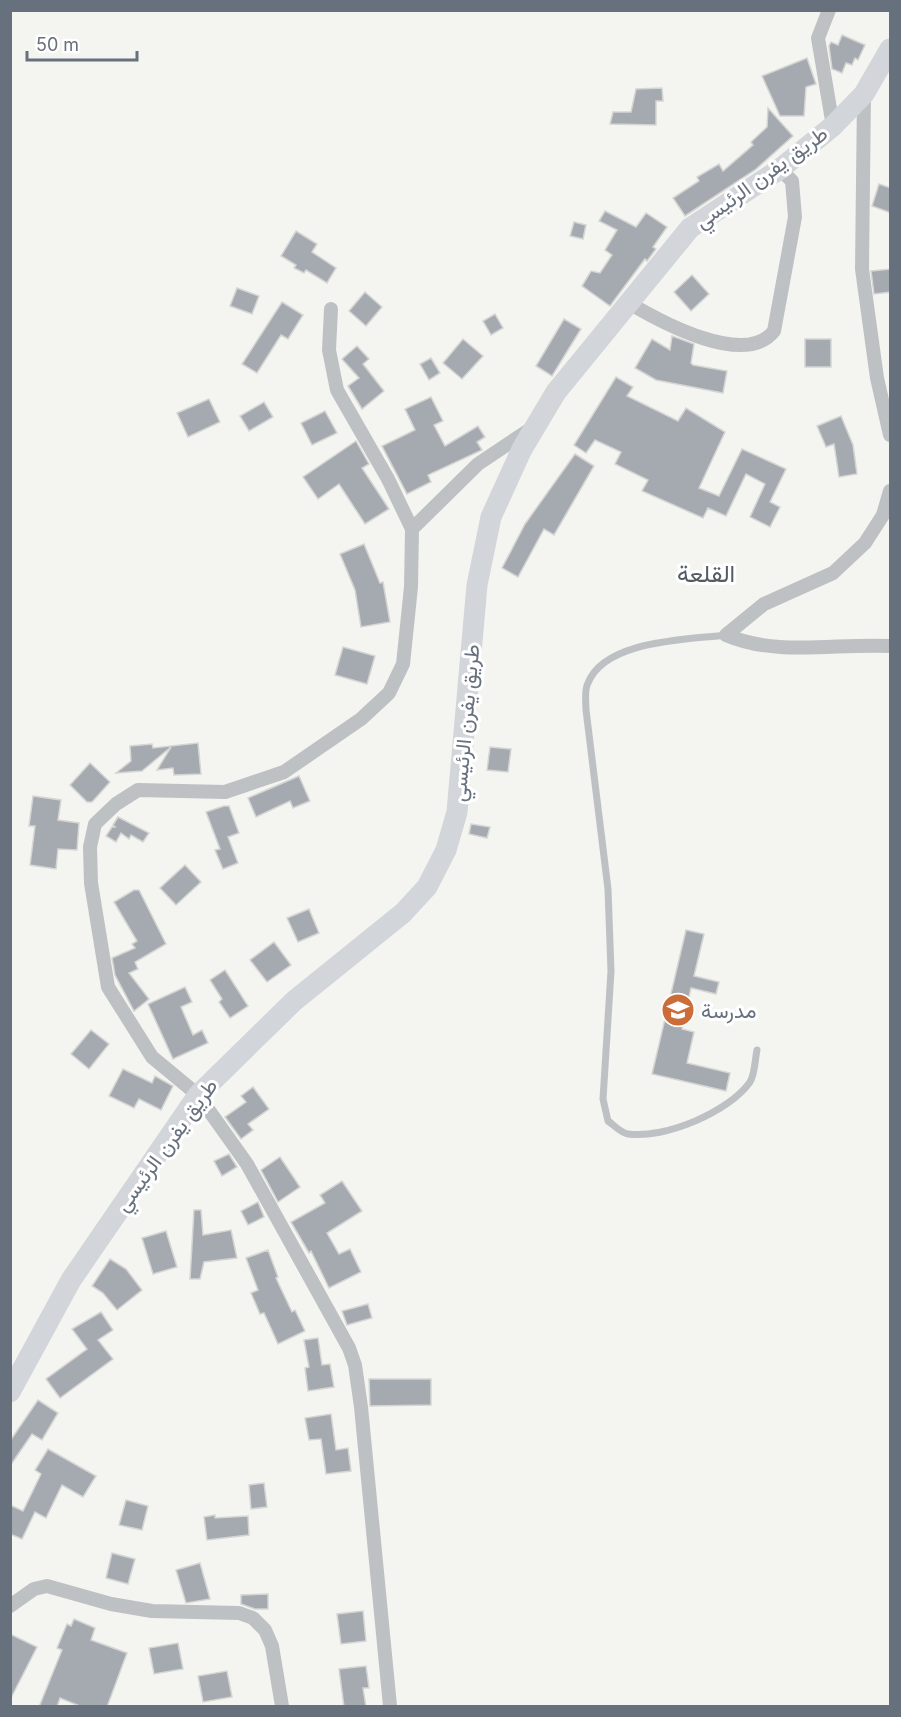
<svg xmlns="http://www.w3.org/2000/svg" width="901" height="1717" font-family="Inter,Vazirmatn,sans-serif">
	<rect width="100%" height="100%" fill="#f4f4f1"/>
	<g fill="#a5aab0" stroke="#d5d6d4" stroke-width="1.5">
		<path d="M842 35 865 45 858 60 855 58 852 65 846 63 842 73 832 69 829 46 831 42 838 45Z"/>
		<path d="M807 58 816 84 806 87 804 116H780L762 76Z"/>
		<path d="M662 88 663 101H656V125L610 124 613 112H631L636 89Z"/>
		<path d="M768 108 793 136 755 170 685 216 673 198 699 181 697 177 719 164 723 171 753 145 751 142 767 127Z"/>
		<path d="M879 184 891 188V213L872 206Z"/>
		<path d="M605 211 636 227 646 213 667 227 653 247 656 249 647 261 645 259 610 306 582 286 591 271 600 273 612 255 605 250 617 230 599 221Z"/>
		<path d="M574 222 586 225 583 239 570 236Z"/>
		<path d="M296 231 317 244 312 252 336 268 327 283 306 270 304 273 294 268 296 265 281 256Z"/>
		<path d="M891 269V292L874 294 871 271Z"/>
		<path d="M692 275 709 294 691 311 674 292Z"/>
		<path d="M237 288 259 296 252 314 230 306Z"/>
		<path d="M365 292 382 307 366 326 349 311Z"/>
		<path d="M282 302 303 315 288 339 281 335 257 373 242 364Z"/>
		<path d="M495 314 503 328 491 335 483 321Z"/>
		<path d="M564 319 581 329 552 376 536 366Z"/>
		<path d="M672 336 694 344 691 363 693 365 727 371 723 393 656 380 635 368 652 339 670 350Z"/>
		<path d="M463 339 483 356 462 379 443 363Z"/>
		<rect x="805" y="339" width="26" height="28"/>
		<path d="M357 346 369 359 363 364 384 391 362 409 348 386 359 378 342 359Z"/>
		<path d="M431 358 440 373 429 380 420 364Z"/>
		<path d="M616 377 633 387 627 396 678 421 686 408 725 432 699 488 719 496 742 449 786 469 770 502 780 507 770 527 750 517 765 484 746 474 726 516 708 508 703 518 642 491 648 480 615 464 621 452 595 440 586 453 574 445Z"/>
		<path d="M431 397 443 421 434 425 445 446 478 426 485 437 477 442 482 450 428 475 431 482 407 494 382 446 415 430 405 409Z"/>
		<path d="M209 399 220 422 188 437 177 413Z"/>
		<path d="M264 402 273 417 249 431 240 416Z"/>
		<path d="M325 411 337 433 312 445 301 423Z"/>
		<path d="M841 416 853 445 857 474 839 477 834 444 826 447 817 426Z"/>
		<path d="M356 441 369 464 362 468 389 509 365 524 339 484 318 499 303 477Z"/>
		<path d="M575 454 594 466 554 535 544 529 518 577 502 568 525 524Z"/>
		<path d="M364 544 380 583 383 582 390 622 361 627 355 590 340 554Z"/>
		<path d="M343 647 375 656 367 684 335 675Z"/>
		<path d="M198 743 201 774 174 775 173 768 157 770 171 747 142 771 116 773 131 761 130 746 152 744 153 748Z"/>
		<path d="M490 747 511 749 508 772 487 770Z"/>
		<path d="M90 763 110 782 92 802H87L70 785Z"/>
		<path d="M299 776 310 801 293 808 290 801 256 817 248 798Z"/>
		<path d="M33 796 61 800 58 820 79 823 77 850 58 849 56 869 30 865 35 826H29Z"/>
		<path d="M224 806H229L239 833 228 837 238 863 223 869 215 850 220 849 206 812Z"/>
		<path d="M118 817 149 833 143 842 131 835 129 839 121 833 116 842 106 836 112 827H115L113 825Z"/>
		<path d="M471 824 490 827 487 838 469 834Z"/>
		<path d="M185 865 201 882 176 905 160 888Z"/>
		<path d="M134 890H139L166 944 135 962 138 969 129 973 149 999 134 1011 115 975 112 958 135 948 132 944 137 941 114 902Z"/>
		<path d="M309 909 319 933 298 942 287 918Z"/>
		<path d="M686 930 704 934 694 976 719 982 716 994 691 988 682 1029 694 1032 687 1063 730 1073 726 1091 652 1074Z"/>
		<path d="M274 942 291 965 267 982 250 960Z"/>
		<path d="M225 970 248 1006 230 1018 219 1002 222 999 210 980Z"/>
		<path d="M185 987 192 1002 181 1007 193 1035 202 1030 208 1043 173 1059 148 1004Z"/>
		<path d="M91 1030 109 1044 89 1069 71 1054Z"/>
		<path d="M123 1069 152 1083 155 1076 173 1086 161 1110 139 1099 134 1108 109 1096Z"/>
		<path d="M253 1087 269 1109 248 1124 253 1130 241 1139 225 1117 246 1102 241 1096Z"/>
		<path d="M229 1154 237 1167 222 1176 214 1161Z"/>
		<path d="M280 1157 300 1187 278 1202 261 1170Z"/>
		<path d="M342 1181 362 1211 327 1233 339 1254 350 1249 361 1272 329 1288 311 1251 309 1253 291 1222 325 1203 320 1195Z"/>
		<path d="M258 1202 264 1217 248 1225 241 1211Z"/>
		<path d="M194 1210H201L203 1235 231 1230 237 1258 204 1262 200 1279H190Z"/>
		<path d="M166 1231 177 1267 153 1274 142 1238Z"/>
		<path d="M268 1250 278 1277 276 1278 292 1312 295 1310 305 1331 278 1344 264 1313 260 1314 251 1293 258 1290 246 1258Z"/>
		<path d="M110 1259 126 1269 142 1290 117 1310 103 1293 92 1286Z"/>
		<path d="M368 1304 372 1318 347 1325 342 1311Z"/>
		<path d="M101 1312 113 1330 98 1340 113 1359 60 1398 46 1379 87 1349 72 1329Z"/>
		<path d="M318 1338 322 1365 330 1364 334 1387 308 1391 305 1368 309 1367 304 1340Z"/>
		<path d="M369 1379H431V1405L370 1406Z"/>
		<path d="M38 1400 58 1413 42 1440 32 1434 10 1466V1441Z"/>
		<path d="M331 1414 336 1450 348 1448 351 1471 326 1474 321 1439 309 1440 305 1418Z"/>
		<path d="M48 1449 96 1476 83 1497 62 1485 46 1518 35 1512 22 1539 10 1534V1505L23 1511 41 1474 35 1470Z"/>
		<path d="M264 1483 267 1507 251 1509 249 1485Z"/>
		<path d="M126 1500 148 1506 142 1530 119 1525Z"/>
		<path d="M215 1515V1518L248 1516 249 1535 207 1540 204 1517Z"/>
		<path d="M112 1553 135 1559 128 1584 106 1578Z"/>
		<path d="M200 1563 210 1599 186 1603 176 1570Z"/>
		<path d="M268 1594V1609H255L241 1604V1595Z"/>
		<path d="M363 1611 366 1641 341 1644 337 1614Z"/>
		<path d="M74 1619 95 1628 91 1640 127 1653 107 1707H82L60 1698 57 1707H39L62 1650 57 1648 67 1624 71 1626Z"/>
		<path d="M10 1634 37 1647 10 1700Z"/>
		<path d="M178 1643 183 1669 154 1674 149 1648Z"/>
		<path d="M366 1666 369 1688H363L366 1707H344L339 1669Z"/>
		<path d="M227 1671 232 1697 203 1702 198 1676Z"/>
	</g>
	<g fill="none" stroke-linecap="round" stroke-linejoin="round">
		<path stroke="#bec1c4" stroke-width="7" d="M726 635C686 640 605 640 588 683 584 690 586 702 586 710L608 889 611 971 603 1099 608 1121C614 1125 621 1133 628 1134 665 1139 729 1112 750 1082 755 1074 755 1059 757 1050"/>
		<g stroke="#bec1c4" stroke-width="14">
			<path d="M829 10 818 38 833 126"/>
			<path d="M864 94 862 269 877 378 890 435"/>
			<path d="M629 303C661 322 745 368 774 331L795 217 792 181 780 169"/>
			<path d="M331 309 329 350 337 390 388 479 412 529"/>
			<path d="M890 491 883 515 865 543 833 573 764 604 726 635C777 657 836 643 890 646"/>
			<path d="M10 1606 34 1589 47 1586 111 1604 152 1611 239 1613 253 1618 265 1630 272 1646 282 1706"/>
			<path d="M390 1706 361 1407 355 1365 349 1348 247 1164 198 1095 152 1057 108 987 91 883 90 847 95 824 116 804 138 790 225 792 284 772 361 719 389 693 403 664 411 587 412 529 478 464 532 428"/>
		</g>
		<path stroke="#d2d5d9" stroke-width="21" d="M10 1392 71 1280 198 1095 294 1001 403 913 427 887 446 850 457 812 477 585 491 517 522 449 556 392 690 228 780 169 833 126 864 94 890 49"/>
	</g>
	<defs>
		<symbol id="school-disc" viewBox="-11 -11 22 22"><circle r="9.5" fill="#cc6c39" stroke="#fff"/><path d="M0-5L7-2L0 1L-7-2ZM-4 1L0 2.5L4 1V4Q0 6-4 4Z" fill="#fff"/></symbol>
	</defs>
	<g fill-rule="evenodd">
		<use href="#school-disc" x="659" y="991" width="38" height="38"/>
	</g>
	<g text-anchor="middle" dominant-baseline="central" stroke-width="6" stroke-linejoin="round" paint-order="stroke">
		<g font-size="21" fill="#67717e" stroke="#fff">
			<text transform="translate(761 177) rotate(-36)">طريق يفرن الرئيسي</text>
			<text transform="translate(465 723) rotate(-85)">طريق يفرن الرئيسي</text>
			<text transform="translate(166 1145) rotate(-54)">طريق يفرن الرئيسي</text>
		</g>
		<g font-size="21" fill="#67717e" stroke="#fff" text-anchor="start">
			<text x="701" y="1010">مدرسة</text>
		</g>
		<g font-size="24" fill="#545b64" stroke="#fff">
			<text x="706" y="573">القلعة</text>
		</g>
	</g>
	<rect width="901" height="1717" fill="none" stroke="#67717e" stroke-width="24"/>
	<path d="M27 51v9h110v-9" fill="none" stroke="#67717e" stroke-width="3"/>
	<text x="36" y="51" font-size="18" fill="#67717e" stroke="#ffffff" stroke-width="4.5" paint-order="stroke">50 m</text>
</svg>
